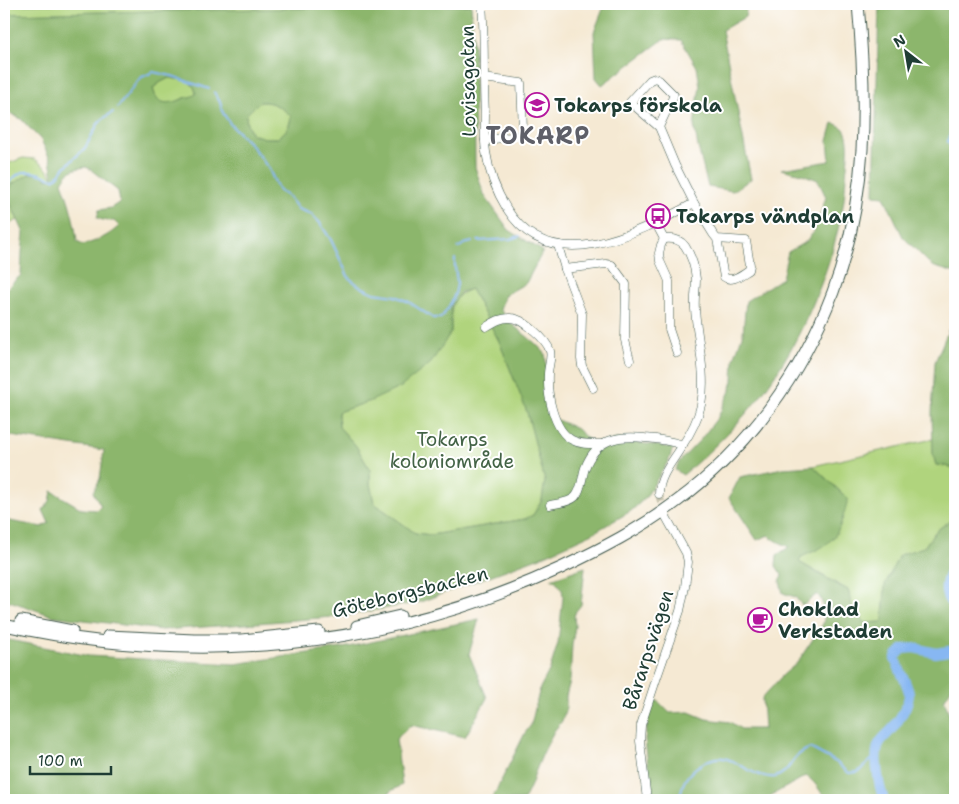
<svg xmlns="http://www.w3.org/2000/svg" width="959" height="804" font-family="'Shantell Sans',sans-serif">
	<rect width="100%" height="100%" fill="#fff"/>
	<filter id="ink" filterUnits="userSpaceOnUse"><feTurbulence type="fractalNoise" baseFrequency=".02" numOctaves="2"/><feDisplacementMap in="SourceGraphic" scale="10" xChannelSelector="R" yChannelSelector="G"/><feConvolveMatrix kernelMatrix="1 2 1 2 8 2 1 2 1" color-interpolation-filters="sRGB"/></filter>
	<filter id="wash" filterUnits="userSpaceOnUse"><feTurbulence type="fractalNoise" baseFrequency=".0096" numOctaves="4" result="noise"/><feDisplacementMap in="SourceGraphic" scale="20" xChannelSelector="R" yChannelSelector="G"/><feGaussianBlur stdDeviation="1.12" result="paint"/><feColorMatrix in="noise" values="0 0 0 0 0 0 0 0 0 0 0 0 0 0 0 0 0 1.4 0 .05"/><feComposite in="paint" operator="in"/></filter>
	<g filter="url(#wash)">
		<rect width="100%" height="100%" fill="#f5e9d3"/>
		<g fill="#b0d47d" stroke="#688858">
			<path d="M73 4H471V5L4 14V5Z"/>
			<path d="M169 78C182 80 194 79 196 94 192 97 190 97 185 98 181 99 177 102 173 103 161 105 155 99 153 88L161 82Z"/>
			<path d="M259 102C273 101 281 107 291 116 290 127 286 131 278 138H265L252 135 247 124 246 115Z"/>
			<path d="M23 158 35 159 45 167 54 178 47 179 7 196 18 220 4 226V165Z"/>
			<path d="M471 289 499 341 527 412 545 481 542 500 533 515 525 519 431 535 415 533 374 503 370 484V470L356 446 339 427 338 412 371 401 451 332C451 312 448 297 471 289Z"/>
			<path d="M933 439V454L936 465 946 466 955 469V517L936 531 924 547 911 551 884 603 883 622 864 623 853 609 848 590 799 562 801 557 819 548 848 499 813 466Z"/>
			<path d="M955 571V602C947 592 948 581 955 571Z"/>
		</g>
		<g fill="#8cb66c" stroke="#567a50" fill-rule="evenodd">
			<path d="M605 4H747L745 17 722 30 751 179 733 191 708 187 698 147 694 126 700 86 697 67 681 40 664 39 602 85 596 78 594 32Z"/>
			<path d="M879 4H955V273L932 266 903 237 884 196 874 195Z"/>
			<path d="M471 5 474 47 475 167 484 195 509 230 543 251 526 283 505 295 500 309 508 321 535 343 545 353 551 417 577 429 599 450 615 439 673 448 669 460 646 497 631 511 593 533 543 556 420 602 345 616 232 625 162 630 53 616 4 599V520L42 527 49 523 43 510 50 501 52 491 82 509 97 510 101 506 93 492 100 479 104 450 4 435V291L21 275 22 252 24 233 7 196 12 184 29 174 40 173 47 179 53 178 50 159 41 140 21 119 4 110V14ZM169 78C182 80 194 79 196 94 191 97 190 97 185 98 181 99 177 102 173 102 161 105 155 99 153 88L161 82ZM259 102C273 101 281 107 291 116 290 127 286 131 278 138H265L252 134 247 124 246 115ZM86 167 90 169 118 191 120 202 111 208 99 210 97 218 103 220 114 221 119 226C109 236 97 241 83 245L77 242C75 222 69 201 62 182 69 170 72 169 86 167ZM471 289 499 341 527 412 545 481 542 500 533 515 525 519 431 535 415 533 374 503 370 484V470L356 446 339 427 338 412 371 401 401 387 431 363 451 332V306L461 292Z"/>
			<path d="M833 123C836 124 840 126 843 128 852 137 847 163 846 176 845 186 845 196 843 206 831 273 797 352 753 405 732 431 708 453 683 475L675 470 679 462 701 439 718 417 730 391 733 381 734 359 743 333 746 301 782 278 788 252 807 241 815 230 826 197 818 180 802 174 781 169 830 161 828 141Z"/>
			<path d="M955 319V471V469L946 466 936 465 933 454 932 413 935 362 948 331Z"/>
			<path d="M813 466 848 499C845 510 840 532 832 539 824 548 812 552 801 557L799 562 836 584 848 590 853 609 864 623 883 622 885 585 899 555 924 547 936 531 955 517V571C948 581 947 592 955 602V682L944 700 950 716 955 720V800H826C820 791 815 781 806 776L770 796 767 800H747L745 797 709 799 700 800H652L645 739 651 702 656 700C662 704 665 709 670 713L689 712 706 719 730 722 741 729H764L762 698 782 676 797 663 823 624 825 614 821 599 817 594 805 604 802 605 795 597 783 593 780 582 782 575 776 566 777 555 789 547 771 538 769 535 757 540 729 498 740 477 783 468Z"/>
			<path d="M585 567 581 605 576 611 574 616 575 626 572 645 570 681 566 696V708L562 721 554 731 543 753 534 775 532 783 524 800H490L496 791 525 733 531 725 540 688 550 669 558 643 563 597 562 589 556 581 551 579Z"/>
			<path d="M479 619 469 654 487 698 465 737 411 725 396 739 402 785 391 791 382 800H4V639L89 656 235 664 348 647Z"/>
		</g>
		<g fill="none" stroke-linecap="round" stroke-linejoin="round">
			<g stroke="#87b7f2" stroke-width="2">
				<path d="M214 92 220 102 223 113 231 125 252 146 269 169 279 191 289 197 298 209 311 214 320 223 331 240 349 278 361 287 374 293 395 296 409 302 433 318H441C448 309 456 296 457 284 457 276 454 268 455 259"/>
				<path d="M118 107 140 78 153 72 172 76 209 89"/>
				<path d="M4 188C8 184 13 177 19 174 29 168 44 176 54 179L58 176 64 168 85 148 98 124 104 118 113 112"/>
				<path d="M478 241 510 239 520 236"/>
				<path d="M458 248 464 244 472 242"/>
				<path d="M680 800C681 786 685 776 697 767 726 746 734 766 760 775 765 776 770 778 775 777 788 773 789 764 797 756 801 752 806 750 810 748L836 762 849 773 858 772 877 755"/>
			</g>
			<g stroke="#87b7f2" stroke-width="10">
				<path d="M955 132 952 141 955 146"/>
				<path d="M955 565C946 577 940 595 955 606"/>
				<path d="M884 800C879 787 873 756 879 744 882 738 888 734 892 729 899 720 908 706 909 695 910 689 898 667 895 659L897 655 903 649 914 648 936 653 955 650"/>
			</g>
		</g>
	</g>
	<g filter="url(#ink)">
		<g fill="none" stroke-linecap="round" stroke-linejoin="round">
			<path stroke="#cac7b3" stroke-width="8" stroke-dasharray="8 4" stroke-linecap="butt" d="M659 494 664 513"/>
			<defs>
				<g id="minor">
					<path d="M482 4C485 40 483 77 485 114 485 127 484 140 486 152 489 173 496 191 507 209 551 280 639 232 694 203L713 234 717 239 724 277C732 283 742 274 749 270L750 265 746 241 717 239"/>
					<path d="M483 78 521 83 523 129 522 134 519 136 485 140"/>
					<path d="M659 127 674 95 659 80 655 78 650 80 630 102 659 127 675 165 694 203"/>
					<path d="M655 222 664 239C672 238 680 239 685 246 691 255 695 268 696 279 696 289 694 299 695 309 697 339 707 374 701 405 698 419 690 434 682 446 673 461 659 476 659 494"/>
					<path d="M664 239 661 245 659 253 660 261 669 281V329L677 353"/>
					<path d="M558 245 565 269 582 314 581 359 582 366 593 388"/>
					<path d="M565 269 606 264 612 265 626 284 625 340 630 360"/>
					<path d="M486 327C494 322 502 317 511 318 523 318 547 340 550 351 552 358 548 367 548 374 547 394 553 430 572 440 581 445 592 444 602 444"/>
					<path d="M550 505C557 503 569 503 575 497 582 490 582 476 585 468 596 439 617 435 645 438 658 439 671 441 683 445"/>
					<path d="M647 800 640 741 641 725 657 677 680 611 685 587 688 562 686 553 665 515"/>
				</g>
				<g id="highway">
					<path d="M21 621 72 631"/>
					<path d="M4 625C193 667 384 650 561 568 601 549 640 529 676 502 747 450 802 374 833 292 868 198 867 102 858 4"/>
					<path d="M357 626 400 616"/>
					<path d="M108 636 194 640H242L319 632"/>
				</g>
			</defs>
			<use href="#minor" stroke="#3f574c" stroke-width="9"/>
			<use href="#highway" stroke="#3f574c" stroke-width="13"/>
			<use href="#minor" stroke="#fff" stroke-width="8"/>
			<use href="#highway" stroke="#fff" stroke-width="11"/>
		</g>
	</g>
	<defs>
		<symbol id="school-ring" viewBox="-11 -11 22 22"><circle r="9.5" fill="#fff" stroke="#b5179e" stroke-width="1.5"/><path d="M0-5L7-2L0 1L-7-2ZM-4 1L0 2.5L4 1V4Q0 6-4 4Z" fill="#b5179e"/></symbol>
		<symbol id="bus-ring" viewBox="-11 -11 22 22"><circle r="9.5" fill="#fff" stroke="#b5179e" stroke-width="1.5"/><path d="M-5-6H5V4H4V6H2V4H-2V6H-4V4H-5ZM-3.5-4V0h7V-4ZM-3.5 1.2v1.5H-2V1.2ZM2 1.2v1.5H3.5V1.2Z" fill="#b5179e"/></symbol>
		<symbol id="cafe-ring" viewBox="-11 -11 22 22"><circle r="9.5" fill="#fff" stroke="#b5179e" stroke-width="1.5"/><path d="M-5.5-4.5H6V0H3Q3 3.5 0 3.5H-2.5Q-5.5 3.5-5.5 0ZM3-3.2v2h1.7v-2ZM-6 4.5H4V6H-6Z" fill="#b5179e"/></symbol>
	</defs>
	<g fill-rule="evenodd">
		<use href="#school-ring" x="523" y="91" width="28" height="28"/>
		<use href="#bus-ring" x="644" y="202" width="28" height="28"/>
		<use href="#cafe-ring" x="746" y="606" width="28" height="28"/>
	</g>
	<g text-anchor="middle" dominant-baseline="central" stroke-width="4" stroke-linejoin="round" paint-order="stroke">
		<g font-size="19" fill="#1f3d34" stroke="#fff">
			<text transform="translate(468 81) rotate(-91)">Lovisagatan</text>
			<text transform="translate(410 592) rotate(-14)">Göteborgsbacken</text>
			<text transform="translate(648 650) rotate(-72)">Bårarpsvägen</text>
		</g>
		<g font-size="19" font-weight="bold" fill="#1f3d34" stroke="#fff" text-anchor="start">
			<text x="554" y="105">Tokarps förskola</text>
			<text x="676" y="216">Tokarps vändplan</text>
			<text x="778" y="609">Choklad<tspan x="778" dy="22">Verkstaden</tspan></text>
		</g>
		<g font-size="19" fill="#436346" stroke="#fff">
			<text x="452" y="439">Tokarps<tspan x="452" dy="22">koloniområde</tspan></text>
		</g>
		<g font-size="24" font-weight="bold" letter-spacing="1" fill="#5e5f68" stroke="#fff">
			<text x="538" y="136">TOKARP</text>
		</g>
	</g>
	<rect width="959" height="804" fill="none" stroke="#fff" stroke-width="20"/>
	<g transform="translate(906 52) rotate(329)" stroke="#ffffff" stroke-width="4" paint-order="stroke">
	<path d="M0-4L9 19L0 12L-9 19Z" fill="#1f3d34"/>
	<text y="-8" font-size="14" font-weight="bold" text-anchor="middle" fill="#1f3d34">N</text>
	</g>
	<path d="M30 766v8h81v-8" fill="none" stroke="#1f3d34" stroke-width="2.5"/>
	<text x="38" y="766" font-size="15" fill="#1f3d34" stroke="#ffffff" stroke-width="4" paint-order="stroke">100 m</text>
</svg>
